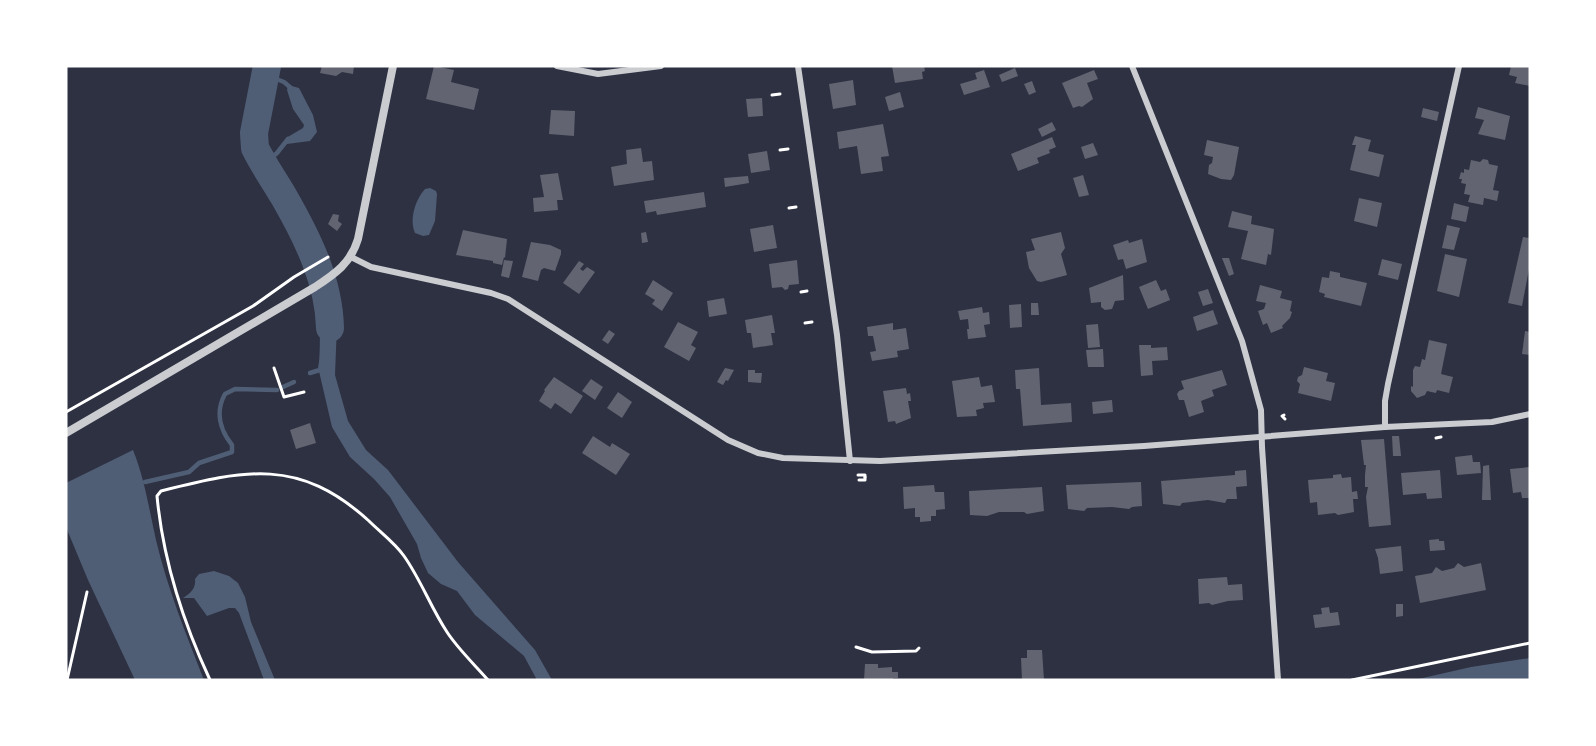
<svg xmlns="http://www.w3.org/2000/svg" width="1596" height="746" font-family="Overpass,sans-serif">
	<rect width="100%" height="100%" fill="#2d3142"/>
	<g fill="#4f5d75">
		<path d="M288 85 299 88 313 115 317 132 310 141 287 144 285 142 286 138 303 128 304 125 293 109 287 90Z"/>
		<path d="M430 188 436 191 437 194 435 221 429 235 423 236 415 233C409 220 415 200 425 189Z"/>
		<path d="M332 285 338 299 335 375 348 421 366 450 388 470 458 562 535 650 552 680H537L524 656 475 615 457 591 441 584 428 573 421 558 417 544 390 497 374 479 350 457 332 427 318 367C321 361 320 302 318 294Z"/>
		<path d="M133 450C145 480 149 509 156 540 167 587 186 634 204 680H135L88 580 68 532 66 525V483Z"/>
		<path d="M214 571 229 576 238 583 245 597 251 622 275 680H264L239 613 235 608H229L207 616 194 598H183C191 593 196 588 195 579L199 574Z"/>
		<path d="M1530 658V680H1414L1471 667Z"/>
	</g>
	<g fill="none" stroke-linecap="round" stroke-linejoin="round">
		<g stroke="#4f5d75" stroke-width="4.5">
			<path d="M266 75 284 82 291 88"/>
			<path d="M263 165 277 153 288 139"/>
			<path d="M310 373 323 369"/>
			<path d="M283 387 294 382"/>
			<path d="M145 482 189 472 199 463 232 452V445C220 430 215 412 225 394L235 389 277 390"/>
		</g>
		<path stroke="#4f5d75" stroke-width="28" d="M267 66 254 133 255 148C264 166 274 180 284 197 307 237 329 281 330 328"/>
	</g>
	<g fill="#626471">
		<path d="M322 66H354L353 74 342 72 336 76 320 73Z"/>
		<path d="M434 66 454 70 451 82 479 89 474 110 426 99Z"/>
		<path d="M892 66H924L925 71 922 72 923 79 895 83Z"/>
		<path d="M1511 66H1530V86L1515 83 1517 77 1509 75Z"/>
		<path d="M1015 68 1018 76 1002 82 999 75Z"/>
		<path d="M984 70 990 87 964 95 960 84 977 79 975 73Z"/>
		<path d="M1094 70 1098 79 1087 83 1093 99 1082 107 1079 106 1073 108 1062 83Z"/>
		<path d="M853 80 856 105 833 109 829 84Z"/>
		<path d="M1032 81 1036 92 1029 95 1024 84Z"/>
		<path d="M900 92 904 107 889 111 885 97Z"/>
		<path d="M762 98 763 116 748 117 746 99Z"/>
		<path d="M1478 107 1510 116 1505 140 1478 134 1484 120 1475 118Z"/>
		<path d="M1423 108 1439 112 1437 121 1421 117Z"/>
		<path d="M551 110 575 111 574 136 549 134Z"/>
		<path d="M1052 122 1056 130 1042 137 1038 129Z"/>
		<path d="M883 124 889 156 881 157 883 171 861 174 857 146 839 149 837 132Z"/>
		<path d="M1355 136 1371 140 1368 151 1384 155 1379 177 1350 170 1356 145H1352Z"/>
		<path d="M1052 137 1056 147 1049 150 1050 153 1037 158 1039 163 1018 171 1011 154Z"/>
		<path d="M1207 140 1239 147 1234 175 1231 180 1221 179 1208 174 1209 165 1212 163 1213 157 1204 155Z"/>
		<path d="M1093 143 1098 155 1085 159 1081 147Z"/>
		<path d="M641 148 643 162 652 161 654 180 614 186 611 167 627 164 626 150Z"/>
		<path d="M767 151 770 170 751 173 748 154Z"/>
		<path d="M1483 159 1488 160 1489 164 1498 166 1493 190 1499 191 1497 201 1484 198 1483 205 1468 202 1470 195 1464 194 1466 184 1461 183 1462 179H1459L1461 172 1464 173V169L1469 170 1471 160 1480 162Z"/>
		<path d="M558 173 563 200H557L558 210 534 212 533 198 544 197 540 175Z"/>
		<path d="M1083 175 1089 195 1079 197 1073 178Z"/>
		<path d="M748 176 749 183 725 187 724 178Z"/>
		<path d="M704 192 706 207 657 215 656 211 646 213 644 201Z"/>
		<path d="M1359 198 1382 203 1377 227 1354 221Z"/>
		<path d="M1454 203 1469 207 1466 222 1451 219Z"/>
		<path d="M1232 211 1252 216 1251 224 1274 229 1271 255 1268 254 1266 265 1241 259 1248 231 1228 227Z"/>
		<path d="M333 214 339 215 338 221 342 224 337 231 328 224Z"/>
		<path d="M773 225 777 248 754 252 750 229Z"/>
		<path d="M1447 225 1460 228 1454 250 1442 248Z"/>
		<path d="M463 230 507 239 505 258 504 257 502 265 493 263V261L456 255Z"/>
		<path d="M646 232 648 242 642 243 641 233Z"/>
		<path d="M1061 232 1065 248 1061 254 1067 275 1041 282 1037 281 1029 268 1026 252 1035 250 1031 239Z"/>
		<path d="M1523 237 1530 238V264L1522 306 1508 303Z"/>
		<path d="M1142 239 1147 262 1126 269 1123 259 1118 260 1113 245 1128 240 1129 243Z"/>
		<path d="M531 242 550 245 561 250V254L555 271 544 268 541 270 538 281 522 277Z"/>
		<path d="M1445 254 1467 259 1459 297 1437 291Z"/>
		<path d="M1222 258H1229L1234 274 1229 276Z"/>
		<path d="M1382 259 1402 264 1398 280 1378 275Z"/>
		<path d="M504 260 513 261 509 278 501 276Z"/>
		<path d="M797 260 799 284 789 285 788 289 785 290 782 287 772 288 769 264Z"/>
		<path d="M579 261 584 264 580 269 583 271 587 267 595 272 579 294 563 283Z"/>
		<path d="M1330 271 1340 273V277L1367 283 1361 306 1324 297 1325 294 1319 292 1322 277 1329 278Z"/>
		<path d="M1123 275 1124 300 1115 301 1112 309 1105 310 1101 307V302L1091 303 1089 288Z"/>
		<path d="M653 280 673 293 662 311 652 304 655 300 645 294Z"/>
		<path d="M1156 280 1161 291 1166 289 1170 300 1148 309 1139 287Z"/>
		<path d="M1260 285 1282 291 1280 298 1292 301 1290 311 1292 312 1290 318 1282 326 1283 328 1271 333 1267 323 1263 325 1258 311 1264 309 1266 303 1256 301Z"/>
		<path d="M1208 289 1213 303 1203 306 1198 292Z"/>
		<path d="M724 298 727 314 709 317 707 301Z"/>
		<path d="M1031 303H1038L1039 315H1031Z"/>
		<path d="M1021 304 1022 327 1010 328 1009 305Z"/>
		<path d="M982 307 983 313 989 312 990 324 984 325 986 337 968 339 967 329H969L968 319 960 320 958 311Z"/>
		<path d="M1213 310 1218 324 1197 331 1193 317Z"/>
		<path d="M772 315 775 333H771L773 345 753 348 751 333H747L745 320Z"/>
		<path d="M678 322 698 332 691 345 696 348 689 361 664 347Z"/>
		<path d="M893 323V330L906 328 909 349 897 351 898 357 872 361 870 352 876 351 873 336H868L867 327Z"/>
		<path d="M1098 324 1100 347 1088 348 1086 325Z"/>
		<path d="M609 330 615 334 608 344 602 340Z"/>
		<path d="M1525 331 1530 332V355L1522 354Z"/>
		<path d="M1429 340 1447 344 1441 374 1453 377 1449 393 1437 390 1436 393 1427 391 1425 395 1417 398 1411 391V386L1413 387V370L1415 366 1420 367 1422 359 1425 360Z"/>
		<path d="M1139 345H1151V348L1167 347 1168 360 1152 361 1153 375 1141 376Z"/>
		<path d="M1103 349 1104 367H1088L1086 350Z"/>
		<path d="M1304 367 1328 373 1326 381 1335 383 1331 401 1298 393 1300 384 1297 381 1298 377 1302 375Z"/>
		<path d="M725 368 734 370 728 381 726 380 723 385 717 382Z"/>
		<path d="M1039 368 1041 405 1071 403 1072 422 1023 426 1020 389H1016L1015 370Z"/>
		<path d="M748 370H755V373H762L761 383 748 382Z"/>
		<path d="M1222 370 1227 385 1212 390 1214 396 1201 401 1204 412 1189 417 1184 400H1179L1177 394 1179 391 1184 389 1181 381Z"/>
		<path d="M554 377 583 396 571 414 555 403 551 409 539 401 545 391 544 390Z"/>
		<path d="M979 377 981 387 992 385 995 402 983 403 984 408 976 410 977 416 957 417 952 381Z"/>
		<path d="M591 379 603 387 595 400 582 391Z"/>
		<path d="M906 388 907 394 910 393 911 401H908L911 418 896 424 895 421 888 422 883 391Z"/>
		<path d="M618 392 632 402 622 418 607 408Z"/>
		<path d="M1112 400 1113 412 1093 414 1092 402Z"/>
		<path d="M310 423 316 443 296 449 290 430Z"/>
		<path d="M593 436 610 447 612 443 630 454 616 475 582 453Z"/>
		<path d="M1392 436H1399L1401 456H1393Z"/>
		<path d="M1384 439 1391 525 1369 527 1366 497 1368 487H1365V475L1366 465H1364L1361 440Z"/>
		<path d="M1472 455 1473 462H1480L1481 473 1457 475 1455 457Z"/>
		<path d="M1489 465 1491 500H1482L1483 466Z"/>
		<path d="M1530 467V498H1522L1521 492 1513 493 1510 469Z"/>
		<path d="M1246 470 1247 486 1236 487 1237 499H1227L1225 503 1208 500 1182 503 1180 506 1163 504 1161 481 1235 475V471Z"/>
		<path d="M1440 470 1442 498 1427 499 1426 493 1403 495 1401 473Z"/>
		<path d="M1341 474 1342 478 1351 477 1352 492 1357 491 1358 499H1353L1354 512 1338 515 1335 513 1318 515 1317 502 1310 503 1308 480 1333 478V475Z"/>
		<path d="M1141 482 1142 506 1132 507 1129 509 1112 507 1087 508 1084 511 1068 509 1066 485Z"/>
		<path d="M934 485 935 492H944L945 509 936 510V516H931V521L920 522V517H915V508L904 509 903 487Z"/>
		<path d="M1042 487 1044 511 1027 514 1024 512H999L987 516 970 515 969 491Z"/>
		<path d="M1439 539V541H1444L1445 550 1430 551 1429 540Z"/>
		<path d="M1401 546 1403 571 1380 574 1378 558 1375 549Z"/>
		<path d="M1458 563 1464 567 1481 563 1486 590 1420 603 1415 576 1432 573 1436 567 1442 571 1454 568Z"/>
		<path d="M1227 577 1228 585 1242 584 1243 600 1228 601 1212 605 1209 603 1199 604 1198 579Z"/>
		<path d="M1396 604H1403V616L1396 617Z"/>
		<path d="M1329 607 1330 613 1338 612 1340 625 1315 628 1313 615 1322 614 1321 608Z"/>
		<path d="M1027 650H1042L1044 680H1022L1021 658H1027Z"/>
		<path d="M865 664H878V668L892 667V672H898V678H893V680H864Z"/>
	</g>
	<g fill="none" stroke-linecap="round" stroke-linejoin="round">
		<g stroke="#fff" stroke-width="3">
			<path d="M772 95 780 94"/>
			<path d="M780 150 788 149"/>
			<path d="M789 208 796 207"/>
			<path d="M801 292 807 291"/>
			<path d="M805 323 812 322"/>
			<path d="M274 368 284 397 304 392"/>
			<path d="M66 412 253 306 294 277 328 257"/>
			<path d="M1284 415 1282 416 1285 419"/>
			<path d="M1436 438 1441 437"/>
			<path d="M858 475H865V477"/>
			<path d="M859 480H865V477"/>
			<path d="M856 647 872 652 916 651 919 648"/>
			<path d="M67 680 87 592"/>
			<path d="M210 680C183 622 163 560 157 496L161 491C245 470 299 457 369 521 380 532 395 543 404 556 421 580 431 608 447 632 458 649 475 665 488 680"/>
			<path d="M1352 680 1530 643"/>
		</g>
		<g stroke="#caccd0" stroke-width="6">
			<path d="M557 66 598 74 661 66"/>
			<path d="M798 66 837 335 850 461"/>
			<path d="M1132 66 1242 341 1261 410 1262 447 1278 680"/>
			<path d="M351 257 371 267 491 293 508 299 728 440 758 453 783 458 880 461 1144 446 1385 427 1492 422 1530 414"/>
			<path d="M1385 427V401L1388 384 1459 66"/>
		</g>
		<path stroke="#caccd0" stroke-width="8" d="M66 433 315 287C335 274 351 263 358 239L393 66"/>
	</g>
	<rect width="1596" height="746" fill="none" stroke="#ffffff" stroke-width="135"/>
</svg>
